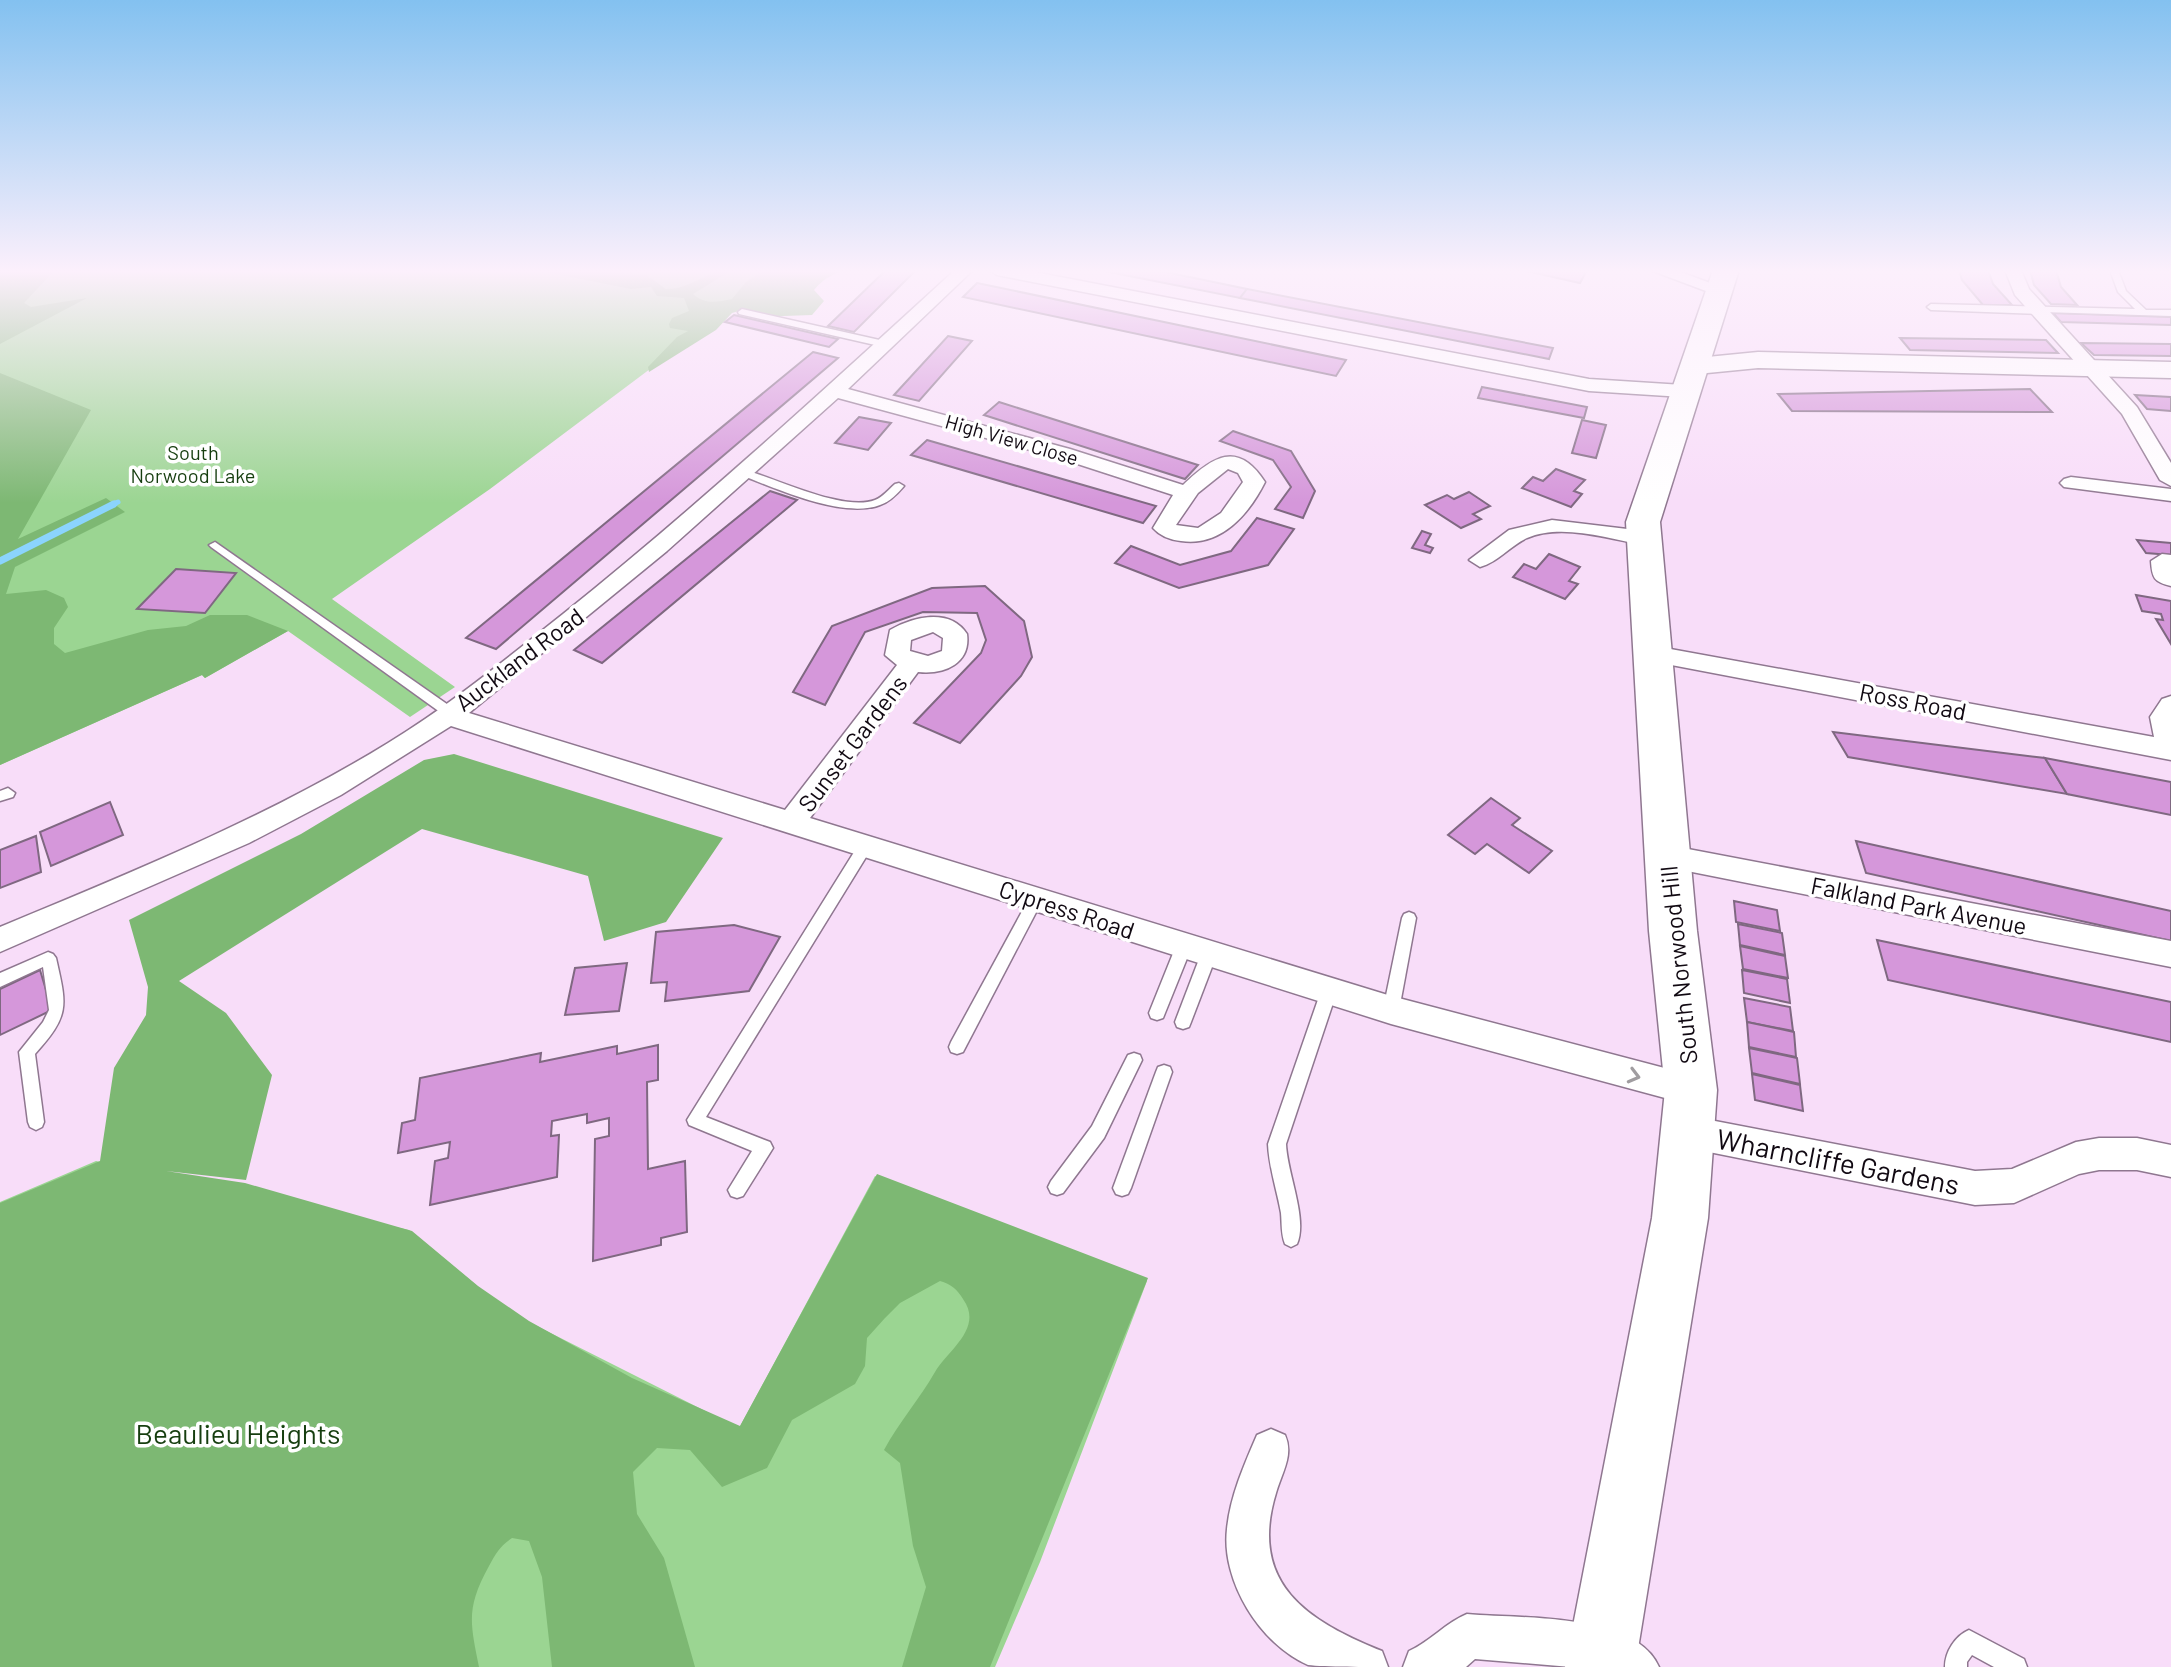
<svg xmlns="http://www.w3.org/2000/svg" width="2171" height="1667" font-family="Barlow,sans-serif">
	<rect width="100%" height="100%" fill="#f8ddf9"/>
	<g fill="#9bd592">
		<path d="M0 270H782L490 489 332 599 455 687 410 717 288 631 205 678 202 675 0 765Z"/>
		<path d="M96 1161 409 1230 509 1312 739 1428 875 1176 1147 1281 1040 1562 995 1667H0V1202Z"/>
	</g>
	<g fill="#7db873">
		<path d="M0 270H55L24 303 31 307 87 298 0 344Z"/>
		<path d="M536 270 645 274 666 289C694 289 704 270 732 270L693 294C705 305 717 302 732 299L746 282 764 270H851C835 272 825 277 814 290L824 301 812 315 756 317 742 310 732 313 716 330 649 372 648 367 677 337 688 331 670 328 669 324 672 318 689 311 684 298 657 296 651 287 631 289Z"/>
		<path d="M0 373 91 410 18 539 106 498 125 512 15 567 6 594 46 590 64 598 68 607 54 628V644L65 653 148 630 186 626 210 615H247L288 631 205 678 202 675 0 765Z"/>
		<path d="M454 754 723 838 666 922 604 941 588 876 422 829 179 981 226 1013 272 1075 246 1180 166 1171 245 1183 412 1231 478 1286 529 1321 632 1378 740 1426 877 1174 1148 1278 990 1667H902L926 1587 913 1546 900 1463 884 1450C899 1422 919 1400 935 1372 948 1350 984 1328 963 1299 957 1289 951 1284 940 1281L900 1303 885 1318 867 1338 865 1366 855 1384 792 1420 767 1468 722 1487 690 1450 657 1448 633 1472 637 1514 664 1558 695 1667H552L542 1577 529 1541 512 1538C500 1546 496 1553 489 1566 466 1608 470 1622 479 1667H0V1203L100 1161 114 1068 146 1015 148 987 129 920 301 834 424 760Z"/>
	</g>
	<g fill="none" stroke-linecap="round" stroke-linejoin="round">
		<path stroke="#8bd4fd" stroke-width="5" d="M110 506 118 502"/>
		<path stroke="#8bd4fd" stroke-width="7" d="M0 561 114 504"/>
	</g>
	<g fill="#d597da" stroke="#7f6881" stroke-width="2">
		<path d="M886 270H916L854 332 828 326Z"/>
		<path d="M1099 270H1156L1247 289 1240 298Z"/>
		<path d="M1522 270H1575L1586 272 1580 283Z"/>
		<path d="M1959 270H1988L1993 284 2012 305H1983L1962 280Z"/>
		<path d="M2030 270H2056L2061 287 2077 305 2051 304 2034 285Z"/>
		<path d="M977 283 1346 360 1336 376 963 297Z"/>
		<path d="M1247 289 1553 348 1549 359 1240 298Z"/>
		<path d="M2053 313 2171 317V325L2061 322Z"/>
		<path d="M734 315 838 339 829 347 725 322Z"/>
		<path d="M948 336 972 341 919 401 894 395Z"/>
		<path d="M1900 338 2046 340 2058 353 1910 350Z"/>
		<path d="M2081 343 2171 344V356L2094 355Z"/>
		<path d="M813 352 838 358 496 649 466 638Z"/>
		<path d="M1482 387 1587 407 1584 418 1478 398Z"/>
		<path d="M2030 389 2052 412 1792 411 1778 394Z"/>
		<path d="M2135 395 2171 397V411L2147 409Z"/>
		<path d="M999 402 1198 465 1185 479 984 415Z"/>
		<path d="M859 417 891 423 868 450 835 443Z"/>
		<path d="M1582 420 1606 425 1596 458 1572 453Z"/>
		<path d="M1233 431 1291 451 1315 491 1303 518 1275 509 1291 487 1273 460 1220 441Z"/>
		<path d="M927 440 1156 506 1143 523 911 455Z"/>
		<path d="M1556 469 1585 480 1574 491 1582 494 1571 507 1522 488 1533 477 1543 481Z"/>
		<path d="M770 491 797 500 602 663 574 650Z"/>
		<path d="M1469 492 1490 506 1473 514 1481 519 1461 528 1425 505 1447 495 1454 499Z"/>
		<path d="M1257 518 1294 529 1268 565 1179 588 1115 563 1131 546 1180 565 1231 551Z"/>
		<path d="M1422 531 1431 534 1425 545 1433 548 1430 553 1412 548Z"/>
		<path d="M2137 540 2171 543V555L2146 553Z"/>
		<path d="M1549 554 1580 567 1569 581 1578 584 1565 599 1513 577 1524 564 1536 569Z"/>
		<path d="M176 569 236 573 205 613 137 609Z"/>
		<path d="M985 586 1024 621 1032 657 1021 676 960 743 914 723 981 653 986 640 977 613 923 612 865 632 825 705 793 692 832 626 932 588Z"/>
		<path d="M2136 595 2171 601V644L2156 619 2163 620 2161 614 2142 611Z"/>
		<path d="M1833 732 2045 758 2067 794 1848 757Z"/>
		<path d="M2045 758 2171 782V815L2067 794Z"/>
		<path d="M1491 798 1520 818 1512 825 1552 851 1529 873 1487 844 1475 854 1448 835Z"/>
		<path d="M110 802 123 835 51 866 40 832Z"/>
		<path d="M36 836 41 872 0 888V850Z"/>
		<path d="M1856 841 2171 911V941L1866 873Z"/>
		<path d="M1734 901 1777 910 1780 931 1736 922Z"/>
		<path d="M1738 924 1782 933 1785 955 1740 945Z"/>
		<path d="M734 925 780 937 749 991 665 1001 667 982 651 983 656 932Z"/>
		<path d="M1877 940 2171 1002V1042L1888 980Z"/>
		<path d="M1740 946 1785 956 1788 978 1743 969Z"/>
		<path d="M627 963 619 1011 565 1015 575 968Z"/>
		<path d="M40 970 52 1010 0 1035V989Z"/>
		<path d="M1742 970 1787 979 1790 1003 1744 993Z"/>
		<path d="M1744 998 1790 1007 1793 1031 1747 1022Z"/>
		<path d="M1747 1022 1794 1032 1796 1057 1749 1047Z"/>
		<path d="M658 1045V1080L647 1082 648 1169 685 1161 687 1232 661 1238V1245L593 1261 595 1139 609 1136V1118L587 1123V1114L552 1121 551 1136 559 1135 557 1177 430 1205 435 1161 448 1158 450 1142 398 1153 402 1123 415 1120 420 1078 541 1053 540 1062 617 1046V1054Z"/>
		<path d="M1749 1048 1797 1058 1800 1084 1752 1073Z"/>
		<path d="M1752 1074 1800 1085 1803 1111 1755 1100Z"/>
	</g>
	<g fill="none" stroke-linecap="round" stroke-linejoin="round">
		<defs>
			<g id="service">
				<path d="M2110 270H2118L2126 291 2146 310H2171V316L2043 312 2039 314 1931 310 1927 307 1931 304 2135 309 2118 292Z"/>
				<path d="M742 309 884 341 889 344 884 347 739 314 738 312Z"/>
				<path d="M745 470C777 479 844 512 875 500 883 497 889 489 895 484L899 483 904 486C898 493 890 502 880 505 843 519 777 489 741 475V471Z"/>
				<path d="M215 542 454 709 455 712 454 715H444L211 547 209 545Z"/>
				<path d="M8 788 15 793 13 797 0 801V791Z"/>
				<path d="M866 840 871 841 873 845 871 849 706 1117 770 1142 773 1148 743 1196 737 1198 731 1196 728 1190 752 1151 689 1125 687 1120 861 841Z"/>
				<path d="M1036 893 1041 895 1043 899 963 1052 957 1054 951 1052 949 1047 951 1042 1031 895Z"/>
				<path d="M1409 912 1414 914 1416 918 1399 1010 1397 1015 1391 1017 1385 1015 1383 1010 1402 918 1404 914Z"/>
				<path d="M1184 940 1189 942 1192 946 1165 1013 1163 1018 1157 1020 1151 1018 1149 1013 1176 946 1179 942Z"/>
				<path d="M1209 948 1214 950 1217 954 1191 1022 1189 1027 1183 1029 1177 1027 1175 1022 1201 954 1204 950Z"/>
				<path d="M48 952 53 954 56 958C67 1007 70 1015 35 1054L44 1122 42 1127 36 1130 30 1127 28 1122 19 1052 43 1022 49 1010 43 967 0 987V973Z"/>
				<path d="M1329 984 1334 986 1337 991 1286 1144C1287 1173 1308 1219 1297 1244L1291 1247 1285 1244C1281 1234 1282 1224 1281 1213 1277 1190 1269 1168 1268 1144L1321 991 1324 986Z"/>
				<path d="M1134 1053 1140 1055 1142 1060 1104 1138 1063 1193 1057 1195 1051 1193 1048 1187 1051 1181 1092 1126 1128 1055Z"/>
				<path d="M1164 1065 1170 1067 1172 1072 1131 1188 1128 1194 1122 1196 1116 1194 1113 1188 1156 1072 1158 1067Z"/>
				<path d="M1969 1630 2024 1659 2027 1667H1994L1972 1655 1967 1662V1667H1945C1945 1652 1955 1636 1969 1630Z"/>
			</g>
			<g id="minor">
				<path d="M955 270H973L848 389 1070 449 1183 485C1213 456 1238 440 1265 482 1249 514 1221 547 1181 541 1171 540 1160 536 1153 528L1173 495 1056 457 838 398 667 551 469 713 785 810 897 665 885 655 890 630C912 617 950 607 967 634 971 663 945 675 918 672L810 818 1391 996 1691 1075 1703 1079 1708 1090 1703 1101 1691 1105 1391 1024 451 726 341 795 249 843 0 952V927C132 872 266 818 388 743 450 705 506 659 563 614 699 505 827 387 955 270ZM1228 469 1238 473 1243 482 1221 513 1198 528 1176 525 1198 493ZM933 632 943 638 942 651 928 656 910 651 911 640Z"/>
				<path d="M989 270H1024L1589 379 1683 385 1693 391 1683 397 1589 391 997 275Z"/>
				<path d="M1650 270H1675L1729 290 1726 294H1714Z"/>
				<path d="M2005 270H2021L2029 289 2137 407 2171 463V486L2160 480 2122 414 2015 295Z"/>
				<path d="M2071 477 2171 489V501L2064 487 2060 483 2064 479Z"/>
				<path d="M1552 520 1644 531 1655 538 1644 545C1609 539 1562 523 1527 538 1510 546 1498 562 1480 567L1469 560 1509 530Z"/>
				<path d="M2162 554 2171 555V586C2154 582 2152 578 2151 561Z"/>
				<path d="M1654 646 2154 737 2150 717 2162 699 2171 696V760L1645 660 1642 654 1645 648Z"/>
				<path d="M1667 845 2171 941V967L1667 867 1657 864 1653 856 1657 848Z"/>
				<path d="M1689 1116 1975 1171 2012 1169 2076 1142 2099 1138H2137L2171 1145V1177L2137 1170H2099L2079 1174 2014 1203 1975 1205 1689 1148 1677 1143 1672 1132 1677 1121Z"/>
				<path d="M1271 1429 1285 1435C1294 1455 1282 1472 1276 1493 1248 1584 1308 1621 1382 1651L1388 1667C1369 1667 1324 1667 1308 1665 1260 1644 1221 1581 1227 1529 1230 1497 1244 1465 1257 1435Z"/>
				<path d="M1467 1614C1519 1619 1636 1612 1659 1667H1571L1475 1659 1466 1667H1403L1409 1651C1431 1641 1445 1623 1467 1614Z"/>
			</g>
			<path id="secondary" d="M1758 352 2171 362V378L1758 368 1697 374 1687 372 1684 366 1687 360 1697 358Z"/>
			<path id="primary" d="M1713 270H1739L1660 522 1697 931 1717 1090 1708 1218 1635 1667H1565L1652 1218 1665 1090 1649 931 1626 522Z"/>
		</defs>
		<use href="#service" stroke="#8f7790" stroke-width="3"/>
		<use href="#minor" stroke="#8f7790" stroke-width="3"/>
		<use href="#secondary" stroke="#8f7790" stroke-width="3"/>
		<use href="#primary" stroke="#8f7790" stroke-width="3"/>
		<use href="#service" fill="#fff" fill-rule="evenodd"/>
		<use href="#minor" fill="#fff" fill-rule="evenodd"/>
		<use href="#secondary" fill="#fff" fill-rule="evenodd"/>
		<use href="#primary" fill="#fff" fill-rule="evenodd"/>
	</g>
	<defs><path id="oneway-chevron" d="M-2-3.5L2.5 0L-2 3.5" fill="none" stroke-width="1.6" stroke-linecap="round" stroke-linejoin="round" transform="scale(2)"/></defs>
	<use stroke="#a09da0" href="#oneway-chevron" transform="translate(1634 1076) rotate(15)"/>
	<linearGradient id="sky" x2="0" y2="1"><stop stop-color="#83c1f0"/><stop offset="0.54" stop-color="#fcf0fc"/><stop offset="1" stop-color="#fcf0fc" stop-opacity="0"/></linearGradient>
	<rect width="2171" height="503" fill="url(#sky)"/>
	<g text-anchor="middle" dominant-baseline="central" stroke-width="7" stroke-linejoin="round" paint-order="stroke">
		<g font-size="20" fill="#110912" stroke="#fff">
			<text transform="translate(1012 439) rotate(16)">High View Close</text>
		</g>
		<g font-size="20" fill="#163e0f" stroke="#fff">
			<text x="193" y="452">South<tspan x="193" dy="23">Norwood Lake</tspan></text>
		</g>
		<g font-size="24" fill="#110912" stroke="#fff">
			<text transform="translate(519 659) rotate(-37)">Auckland Road</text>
			<text transform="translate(1913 701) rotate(11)">Ross Road</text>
			<text transform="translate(852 743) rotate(-53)">Sunset Gardens</text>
			<text transform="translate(1919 905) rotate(11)">Falkland Park Avenue</text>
			<text transform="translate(1067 909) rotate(18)">Cypress Road</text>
			<text transform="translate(1678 965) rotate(-96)">South Norwood Hill</text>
		</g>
		<g font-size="28" fill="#110912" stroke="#fff">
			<text transform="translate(1838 1161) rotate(11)">Wharncliffe Gardens</text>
		</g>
		<g font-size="28" fill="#163e0f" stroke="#fff">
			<text x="238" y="1433">Beaulieu Heights</text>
		</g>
	</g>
</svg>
